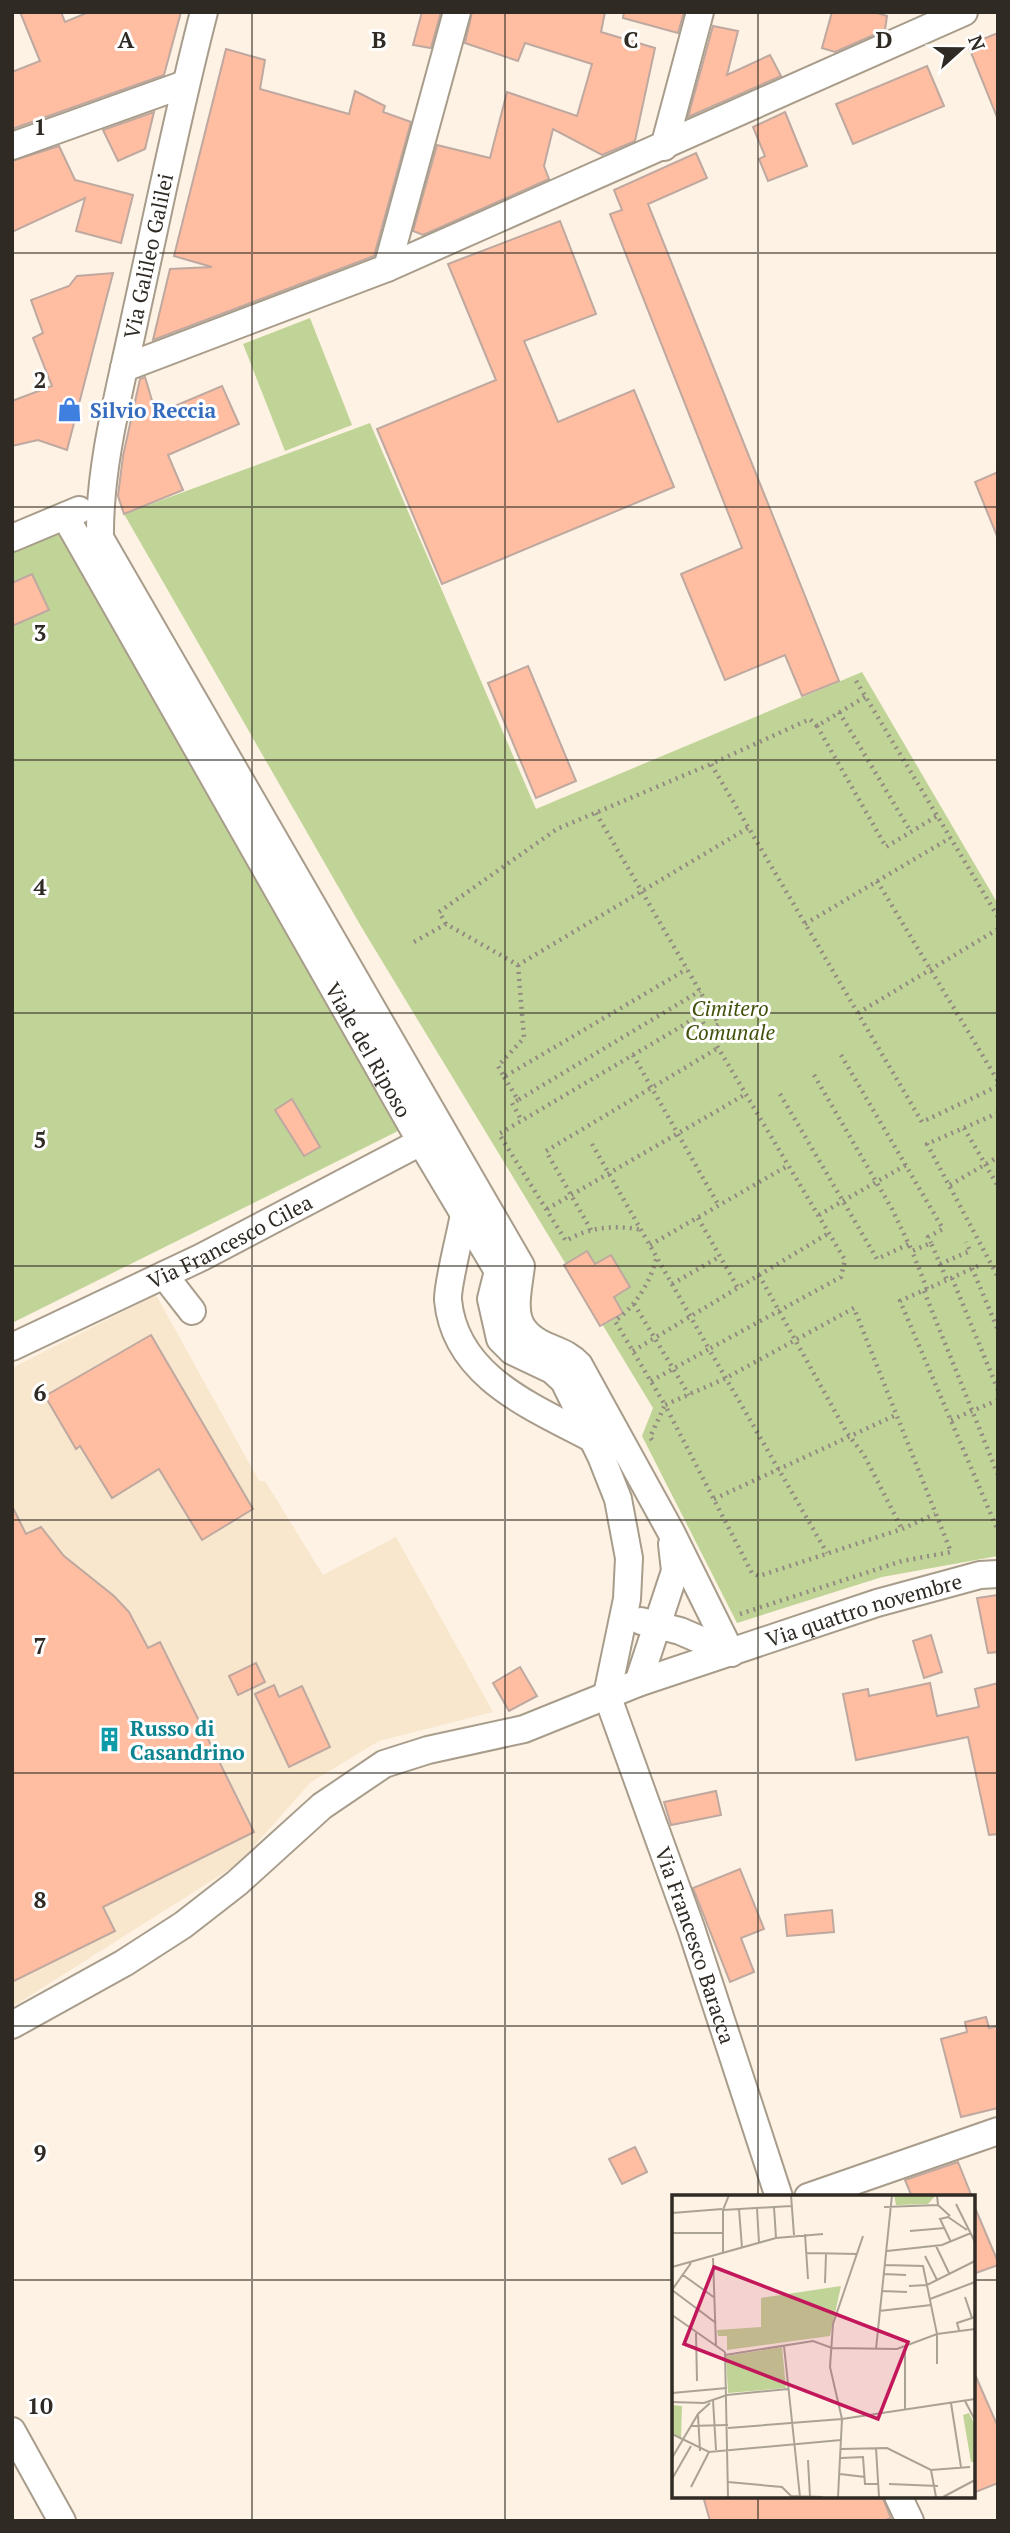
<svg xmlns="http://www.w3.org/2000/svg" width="1010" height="2533" font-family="'PT Serif',serif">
	<rect width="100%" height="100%" fill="#fdf2e3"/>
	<path fill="#f8e6cd" d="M156 1295 259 1481H265L323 1575 396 1537 493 1712 379 1741 311 1782 238 1864 12 2007V1368Z"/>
	<g fill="#c1d497">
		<path d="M310 318 352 425 285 451 243 344Z"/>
		<path d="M370 423 536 809 862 672 998 904V1556L882 1577 737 1623 642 1436 653 1408 362 928 124 514Z"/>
		<path d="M58 532 398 1131 12 1323V552Z"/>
	</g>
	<g fill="#ffbda2" stroke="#bea89f" stroke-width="2">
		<path d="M20 12H61L65 22 89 12H181L164 75 12 129V72L40 61Z"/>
		<path d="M422 12H441L431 48 413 45Z"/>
		<path d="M472 12H605L601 32 655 48 635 141 602 155 553 129 544 166 549 179 423 235 413 231 437 145 490 158 507 92 577 116 592 64 525 43 518 61 465 43Z"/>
		<path d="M624 12H684L678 33 623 18Z"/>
		<path d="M832 12H874L887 16 885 30 835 52 822 48Z"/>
		<path d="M713 26 738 31 727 75 770 55 781 76 688 117Z"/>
		<path d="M998 33V117H997L968 45Z"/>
		<path d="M226 49 265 60 260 89 349 114 355 91 385 106 383 112 411 122 374 256 153 340 170 269 212 267 174 256Z"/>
		<path d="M927 66 944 106 853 144 836 104Z"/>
		<path d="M154 112 145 149 118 161 103 130Z"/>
		<path d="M785 112 807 166 768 181 759 159 765 156 753 127Z"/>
		<path d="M59 146 75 180 133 195 121 243 76 231 85 198 12 232V161Z"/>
		<path d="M696 153 707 178 648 204 839 681 802 696 785 655 725 680 681 574 742 548 610 214 622 210 614 190Z"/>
		<path d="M560 221 596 314 524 341 558 422 634 390 674 487 442 584 377 429 496 380 448 264Z"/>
		<path d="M113 273 67 450 38 440 12 446V401L52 386 33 338 43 333 31 300 69 286 77 276Z"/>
		<path d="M145 377 156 414 222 386 239 424 168 455 183 490 124 514 118 496 123 456 140 379Z"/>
		<path d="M998 472V536H997L975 482Z"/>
		<path d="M32 574 49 610 12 626V583Z"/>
		<path d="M528 666 576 781 536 798 488 683Z"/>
		<path d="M292 1099 320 1147 304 1156 275 1110Z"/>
		<path d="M587 1251 595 1264 611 1255 630 1287 614 1297 623 1313 600 1326 564 1265Z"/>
		<path d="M151 1335 253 1509 202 1540 159 1469 112 1498 80 1446 76 1449 45 1396Z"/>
		<path d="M12 1506 26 1534 41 1527 64 1556 114 1596 129 1612 148 1648 160 1642 254 1832 103 1907 115 1931 12 1982Z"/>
		<path d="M998 1595V1652L988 1653 977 1598Z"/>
		<path d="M931 1635 942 1672 924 1678 913 1641Z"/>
		<path d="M256 1663 265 1682 238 1695 229 1676Z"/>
		<path d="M520 1667 537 1696 509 1711 493 1683Z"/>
		<path d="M930 1683 937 1716 979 1707 975 1689 998 1683V1834L989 1835 968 1737 856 1760 843 1694 868 1689 869 1696Z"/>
		<path d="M274 1685 279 1697 302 1686 330 1747 289 1767 255 1694Z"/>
		<path d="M716 1791 721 1815 671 1825 664 1802Z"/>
		<path d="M740 1869 764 1929 741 1938 754 1972 730 1982 693 1888Z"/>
		<path d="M832 1910 834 1932 787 1936 785 1915Z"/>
		<path d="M986 2017 989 2028 998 2026V2108L961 2117 941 2039 967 2032 965 2022Z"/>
		<path d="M635 2147 647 2172 622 2184 609 2159Z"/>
		<path d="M958 2162 972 2197H912L905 2180Z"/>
		<path d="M973 2203 998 2262V2265L973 2274Z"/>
		<path d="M973 2370 998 2427V2483L973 2493Z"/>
		<path d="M703 2496H882L891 2518 883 2521H710Z"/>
	</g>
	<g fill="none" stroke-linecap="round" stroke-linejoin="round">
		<defs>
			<g id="minor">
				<path d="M204 12C178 112 158 213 136 313 121 386 99 463 100 538L521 1266C516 1305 507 1331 551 1348 563 1353 571 1356 579 1365L671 1532 731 1653"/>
				<path d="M12 146 185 84"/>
				<path d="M664 147 700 12"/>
				<path d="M387 268 457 12"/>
				<path d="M124 368 387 268 964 12"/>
				<path id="s1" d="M65 516 421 1142 498 1271 491 1299 500 1339 512 1351 552 1370 564 1381 601 1456 618 1499 629 1558 627 1599 607 1695 691 1928 779 2197"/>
				<path d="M12 538 79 510"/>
				<path d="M464 1214C461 1233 447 1285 448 1300 455 1377 533 1407 593 1439"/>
				<path d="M164 1275 192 1311"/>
				<path id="s2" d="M12 1347 202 1257 436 1134"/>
				<path d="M641 1621 680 1631 731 1653"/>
				<path d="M638 1683 675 1571 672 1544"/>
				<path id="s3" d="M12 2025 124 1963 183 1925 237 1883 322 1806 384 1764 428 1750 524 1729 638 1683 877 1603 980 1575 998 1574"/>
				<path d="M808 2197 998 2131"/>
				<path d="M12 2431 62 2521"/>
				<path d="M898 2496 910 2521"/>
			</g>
		</defs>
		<use href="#minor" stroke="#a89c8b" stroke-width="30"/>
		<g stroke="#938b81" stroke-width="4.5" stroke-dasharray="2 5" stroke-linecap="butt">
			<path d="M856 681 998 917"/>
			<path d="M865 697 817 726 886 847 937 816"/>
			<path d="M839 712 911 832"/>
			<path d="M817 726 810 719 711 764 922 1122 998 1086"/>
			<path d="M596 813 719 1024 708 1031"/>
			<path d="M877 881 998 1081"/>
			<path d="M446 924 439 912 557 829 711 764"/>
			<path d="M805 924 950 838"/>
			<path d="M414 942 446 924 518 965 748 828"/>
			<path d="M518 965 524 1038 498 1066 504 1077 687 969"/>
			<path d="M858 1013 998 929"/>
			<path d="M633 1055 719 1206"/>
			<path d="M841 1055 943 1229 928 1237 931 1243"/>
			<path d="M814 1075 892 1209 912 1251"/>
			<path d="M504 1077 518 1100 700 991"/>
			<path d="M780 1094 877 1259 909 1244"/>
			<path d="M518 1100 512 1103 522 1121"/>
			<path d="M998 1113 927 1144 998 1277"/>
			<path d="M964 1128 998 1186"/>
			<path d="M592 1144 709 1349 841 1277 845 1260 699 1016 499 1134 566 1241C589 1226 617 1225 642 1230"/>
			<path d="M950 1185 998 1157"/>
			<path d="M843 1201 906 1165"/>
			<path d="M547 1209 746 1094"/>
			<path d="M819 1215 841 1202"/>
			<path d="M698 1218 738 1288"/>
			<path d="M591 1230 546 1151 718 1048"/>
			<path d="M650 1245 789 1165"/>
			<path d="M940 1264 970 1251 966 1242"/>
			<path d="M978 1266 900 1301 998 1531"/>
			<path d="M972 1268 998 1330"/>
			<path d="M759 1275 847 1433 864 1455 902 1529"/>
			<path d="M952 1278 998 1390"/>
			<path d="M672 1284 719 1257"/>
			<path d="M927 1289 912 1251 931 1243 947 1280"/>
			<path d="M924 1291 998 1475"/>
			<path d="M634 1304 689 1395"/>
			<path d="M633 1351 829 1233"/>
			<path d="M651 1381 709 1349 827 1553"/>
			<path d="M951 1420 998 1400"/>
			<path d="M652 1440 650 1437 665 1405 615 1321C636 1306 651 1281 657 1256"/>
			<path d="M714 1499 896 1415"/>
			<path d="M740 1614 902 1561 951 1552 854 1308 726 1378 665 1405 752 1573 759 1576 902 1529 935 1514"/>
		</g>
		<use href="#minor" stroke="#fff" stroke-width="26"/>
	</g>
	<path fill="none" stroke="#2f2a23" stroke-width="2" stroke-opacity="0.55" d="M252 12V2521M505 12V2521M758 12V2197M12 253H998M12 507H998M12 760H998M12 1013H998M12 1266H998M12 1520H998M12 1773H998M12 2026H998M12 2280H674M973 2280H998M758 2496V2521"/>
	<defs>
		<symbol id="shop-bare" viewBox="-9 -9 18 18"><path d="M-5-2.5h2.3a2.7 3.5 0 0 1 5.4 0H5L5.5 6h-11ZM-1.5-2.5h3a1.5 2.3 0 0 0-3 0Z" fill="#3f7fe0" stroke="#fff" stroke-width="2.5" paint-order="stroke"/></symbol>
		<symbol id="building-bare" viewBox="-9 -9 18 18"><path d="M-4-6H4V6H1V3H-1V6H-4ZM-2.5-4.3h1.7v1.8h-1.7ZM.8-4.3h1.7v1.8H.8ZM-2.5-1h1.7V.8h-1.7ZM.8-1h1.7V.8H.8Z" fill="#0f9aa8" stroke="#fff" stroke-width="2.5" paint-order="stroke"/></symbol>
	</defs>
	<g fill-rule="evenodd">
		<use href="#shop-bare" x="52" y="392" width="35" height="35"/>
		<use href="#building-bare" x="92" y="1722" width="35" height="35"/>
	</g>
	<g text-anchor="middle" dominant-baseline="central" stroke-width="6" stroke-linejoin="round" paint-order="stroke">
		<g font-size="21" fill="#2f2a23" stroke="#fff">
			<text transform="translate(148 256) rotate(-78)">Via Galileo Galilei</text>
			<text stroke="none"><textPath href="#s1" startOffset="614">Viale del Riposo</textPath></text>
			<text stroke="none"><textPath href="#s2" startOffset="242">Via Francesco Cilea</textPath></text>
			<text stroke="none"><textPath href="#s3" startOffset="961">Via quattro novembre</textPath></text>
			<text stroke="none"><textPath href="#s1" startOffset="1612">Via Francesco Baracca</textPath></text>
		</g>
		<g font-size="21" font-weight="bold" fill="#366cbe" stroke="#fff" text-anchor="start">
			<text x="90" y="410">Silvio Reccia</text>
		</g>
		<g font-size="21" font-style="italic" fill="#41510b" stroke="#fff">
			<text x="730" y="1008">Cimitero<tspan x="730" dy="24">Comunale</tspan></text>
		</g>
		<g font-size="21" font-weight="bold" fill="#0d838f" stroke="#fff" text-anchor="start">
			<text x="130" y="1728">Russo di<tspan x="130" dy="24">Casandrino</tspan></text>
		</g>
	</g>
	<g transform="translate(672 2195)">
		<rect width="303" height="303" fill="#fdf2e3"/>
		<path d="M222 0H264L256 9 224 10ZM169 91 158 141 55 155V141H46L45 135 89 132V103ZM110 152 114 193 56 198 54 161ZM0 210 10 211 9 243 0 238ZM297 218 303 230V267H299L291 220Z" fill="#c1d497"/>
		<path fill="none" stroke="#aba296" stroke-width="2" d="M119 0 122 40M265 0 266 10 278 21M284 9 303 47M102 12 104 43M212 12 266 10M85 13 87 48M67 14 70 53M51 15 119 11M0 18 50 14M238 36 273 33M0 38H50M133 39 136 84M279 47 268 24 276 22 295 35M264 51 277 78M215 56 270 50 299 38M135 58 185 59M51 59V15L57 0M253 61 265 85M41 63 44 151M213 70 251 71 265 139V169M0 72 104 43 151 39M212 79 234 80M11 80 43 103M153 88 154 59M237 91 255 90 303 66M0 95 44 128M0 95 19 68M210 96 235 97M293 102 300 123M258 104 303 87M207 116 259 110M0 120 53 157M287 135 285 128 303 122M24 138 25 186M112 151 128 302M204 154 220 0M233 154V215M53 157 56 302M53 160 141 146 160 153 225 154 265 139 303 134M0 198 55 193M41 205 44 255M293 206 303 225M0 207 32 208 55 200 116 194M279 208 289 272M26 220 28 256M18 231 56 230M56 233 170 224 303 204M0 239 37 257 169 245M204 253 207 302M169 254 215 253 259 275 298 272M0 263 26 219 38 208M169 263 191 262 193 289H207M136 265 138 302M259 275 264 302M168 279 193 282M0 284 19 251M56 287 110 292 119 301 151 302M217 289 266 291M19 292 37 257M166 302 170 224 158 172 161 129 191 41M271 302 303 285"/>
		<path fill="#c2185b" fill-opacity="0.15" stroke="#c2185b" stroke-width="3.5" d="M42 72 236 147 206 224 12 149Z"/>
		<rect width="303" height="303" fill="none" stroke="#2f2a23" stroke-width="3.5"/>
	</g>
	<g font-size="23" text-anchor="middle" font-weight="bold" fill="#2f2a23" stroke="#fff" stroke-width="6" stroke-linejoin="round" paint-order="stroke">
		<text x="126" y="48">A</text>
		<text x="379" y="48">B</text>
		<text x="631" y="48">C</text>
		<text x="884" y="48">D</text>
		<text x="40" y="135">1</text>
		<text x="40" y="388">2</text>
		<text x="40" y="641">3</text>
		<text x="40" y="895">4</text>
		<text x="40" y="1148">5</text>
		<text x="40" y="1401">6</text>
		<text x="40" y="1654">7</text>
		<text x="40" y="1908">8</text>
		<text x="40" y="2161">9</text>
		<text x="40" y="2414">10</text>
	</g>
	<rect width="1010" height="2533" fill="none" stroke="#2f2a23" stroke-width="28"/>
	<g transform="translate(961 49) rotate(69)" stroke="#ffffff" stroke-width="5" paint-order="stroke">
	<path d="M0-5L12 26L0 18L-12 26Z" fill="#2f2a23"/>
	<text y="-10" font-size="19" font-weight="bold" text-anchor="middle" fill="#2f2a23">N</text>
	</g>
</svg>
